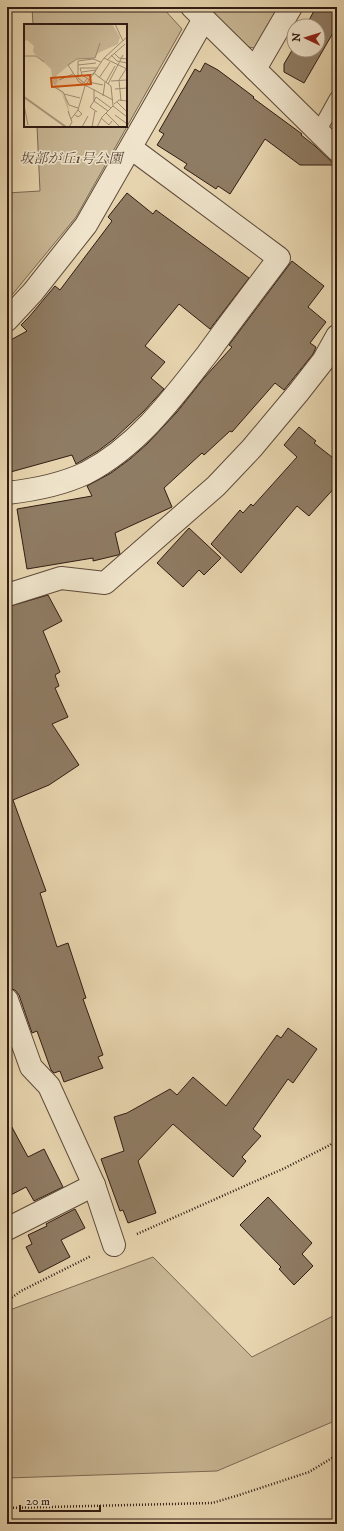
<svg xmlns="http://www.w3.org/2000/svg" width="344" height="1531" font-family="'IM FELL DW Pica','Noto Serif JP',serif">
	<rect width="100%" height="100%" fill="#e7d5af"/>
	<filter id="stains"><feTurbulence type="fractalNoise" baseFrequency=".005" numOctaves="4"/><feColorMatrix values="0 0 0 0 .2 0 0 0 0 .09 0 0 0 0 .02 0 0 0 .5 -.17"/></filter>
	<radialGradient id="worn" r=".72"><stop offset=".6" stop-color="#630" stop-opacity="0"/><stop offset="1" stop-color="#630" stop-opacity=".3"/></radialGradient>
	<g fill="#c8b694" stroke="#7c6954">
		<path d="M32 7H162L182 29 76 217 7 301V193L40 191 37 126H126V25H33Z"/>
		<path d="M208 7H279L255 48 248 47Z"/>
		<path d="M153 1257 252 1357 337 1314V1420L217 1471 7 1478V1311Z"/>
	</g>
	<g fill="#8f7c64" stroke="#301c13">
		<path d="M316 7H337V26L304 83 284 72V64L294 47V50H318V26H306Z"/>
		<path d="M205 63 218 70 254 97 253 98 302 134 301 135 315 146 335 165H300L265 139 230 194 218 186 216 189 184 168 187 164 157 145 164 134 159 131 195 69 200 72Z"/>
		<path d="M127 193 153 214 156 210 249 278 210 329 179 304 145 346 165 362 151 378 164 389 144 411 114 439 98 451 76 464 72 455 7 473V342L27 331 21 325 29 317 55 286 60 290 112 221 108 217Z"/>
		<path d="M292 261 324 286 308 307 326 322 310 343 316 347 313 354 284 390 275 383 232 432 230 431 204 455 202 453 164 488 172 507 115 533 120 554 118 555 93 561V558L27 569 17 509 92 496 87 486 111 473 130 459 147 444 177 412 204 378 232 347 229 345Z"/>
		<path d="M299 427 316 441 314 443 337 461V485L309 516 297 506 241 573 211 544 240 510 243 513 251 504 253 506 297 457 284 445Z"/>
		<path d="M189 528 221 558 204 575 199 570 183 587 157 563Z"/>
		<path d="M48 595 62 621 43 631 60 672 55 675 59 686 55 688 68 717 52 724 79 765 49 785 13 800 46 891 40 893 57 947 68 943 86 998 83 999 103 1055 98 1057 103 1068 64 1082 60 1071 54 1073 51 1070 37 1031 32 1033 19 995 15 990 7 988V607Z"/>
		<path d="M288 1028 317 1049 293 1083 288 1079 253 1129 261 1136 242 1157 246 1161 233 1177 173 1124 138 1161 156 1213 128 1223 123 1210 120 1211 101 1159 124 1151 114 1117 127 1113 170 1089 177 1095 193 1077 226 1106 277 1035 281 1038Z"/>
		<path d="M7 1118 28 1157 44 1149 63 1187 34 1201 26 1187 7 1197Z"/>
		<path d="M268 1197 312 1243 302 1254 313 1266 294 1285 279 1269 281 1267 240 1225Z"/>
		<path d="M75 1209 85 1228 61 1240 70 1257 39 1273 26 1247 32 1244 28 1235 47 1226 46 1224Z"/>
	</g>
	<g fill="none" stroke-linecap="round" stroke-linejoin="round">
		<defs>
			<path id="lane" d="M318 132 337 98"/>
			<g id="street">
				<path d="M192 7 337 150"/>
				<path d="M255 69 291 7"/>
				<path d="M7 320 33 292 86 225 204 19"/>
				<path d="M7 493C34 490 61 485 86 473 138 446 173 398 208 353 231 321 255 290 279 258L131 148"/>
				<path d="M7 595 61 578 105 583 216 486 252 448 298 393 323 361 337 336"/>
				<path d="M7 1000 31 1067 49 1086 94 1185 114 1245"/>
				<path d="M7 1229 94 1185"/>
			</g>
		</defs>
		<use href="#lane" stroke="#5e4a3a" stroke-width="16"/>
		<use href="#street" stroke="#5e4a3a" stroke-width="24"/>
		<g stroke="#301c13" stroke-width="2.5" stroke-dasharray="1 2" stroke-linecap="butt">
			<path d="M137 1234 285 1168 330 1145 337 1139"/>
			<path d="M7 1301 21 1291 91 1256"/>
			<path d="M7 1508 212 1503 236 1496 309 1472 337 1455"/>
		</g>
		<use href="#lane" stroke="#efe4cb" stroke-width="14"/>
		<use href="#street" stroke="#efe4cb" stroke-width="22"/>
	</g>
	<g text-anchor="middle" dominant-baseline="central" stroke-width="3" stroke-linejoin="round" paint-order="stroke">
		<g font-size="14" font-style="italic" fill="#5e4a3a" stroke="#efe4cb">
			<text x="71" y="159">坂部が丘1号公園</text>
		</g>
	</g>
	<g transform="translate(24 24)">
		<rect width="103" height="103" fill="#e7d5af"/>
		<path d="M1 0H88L96 13 94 20 74 29 71 34 52 35 32 52 34 57 32 60 43 77 46 91 38 70 29 59 27 45 9 28 10 22 3 16 0 18Z" fill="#c8b694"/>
		<path fill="none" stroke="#a9967a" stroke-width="2" d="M0 73 42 103"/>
		<path fill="none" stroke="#9e8b71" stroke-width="1" d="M91 0 99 17M76 19 71 34 53 35 44 41 55 58 89 76M90 29 95 34 103 35M87 31 93 37 103 39M0 32H12L20 38M80 34 103 45M83 36 101 20M54 41 72 39M58 48 72 46 70 50 63 51M71 50 87 62 89 82 103 93M75 54 86 38M63 55 60 59 54 54V37L69 35 77 38M35 56 49 50M66 56 58 51 56 44H74M87 57 103 56M65 58 79 61M82 58 91 42M84 60 99 31M30 63 39 68 45 81 54 84M70 65V77L66 83 73 88M91 65 103 64M40 70 56 74M79 72 81 58M70 77 72 73 87 84M70 77 84 87M97 77 95 56 102 45M93 78 103 88M90 80 95 76 103 77M0 81 4 101M44 87 48 98 45 103M82 89 96 103M51 91 54 93 58 90 54 86M91 91 102 99M77 94 85 101 88 97M47 95 54 86 61 62 80 34 103 13M58 103 64 92M68 103 71 87M73 103 78 93 89 82"/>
		<path fill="#cc500d" fill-opacity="0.15" stroke="#cc500d" stroke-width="2" d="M66 51 67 60 28 63 27 54Z"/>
		<rect width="103" height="103" fill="none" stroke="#301c13" stroke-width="2"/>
	</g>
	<rect width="344" height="1531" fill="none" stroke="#e7d5af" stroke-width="24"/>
	<rect x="8" y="8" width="328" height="1515" fill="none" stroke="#301c13" stroke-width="2"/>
	<rect x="12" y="12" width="320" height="1507" fill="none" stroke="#301c13"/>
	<g transform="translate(306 38) rotate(274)"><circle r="19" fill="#efe4cb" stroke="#a39481"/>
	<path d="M0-3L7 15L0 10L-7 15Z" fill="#8f2418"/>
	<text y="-6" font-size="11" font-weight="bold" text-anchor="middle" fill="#301c13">N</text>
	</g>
	<path d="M20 1505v6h80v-6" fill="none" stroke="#301c13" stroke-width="2"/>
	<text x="26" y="1505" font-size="12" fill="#301c13" stroke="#efe4cb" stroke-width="3" paint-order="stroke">20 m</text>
	<rect width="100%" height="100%" filter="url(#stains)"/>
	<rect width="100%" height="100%" fill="url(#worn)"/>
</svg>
